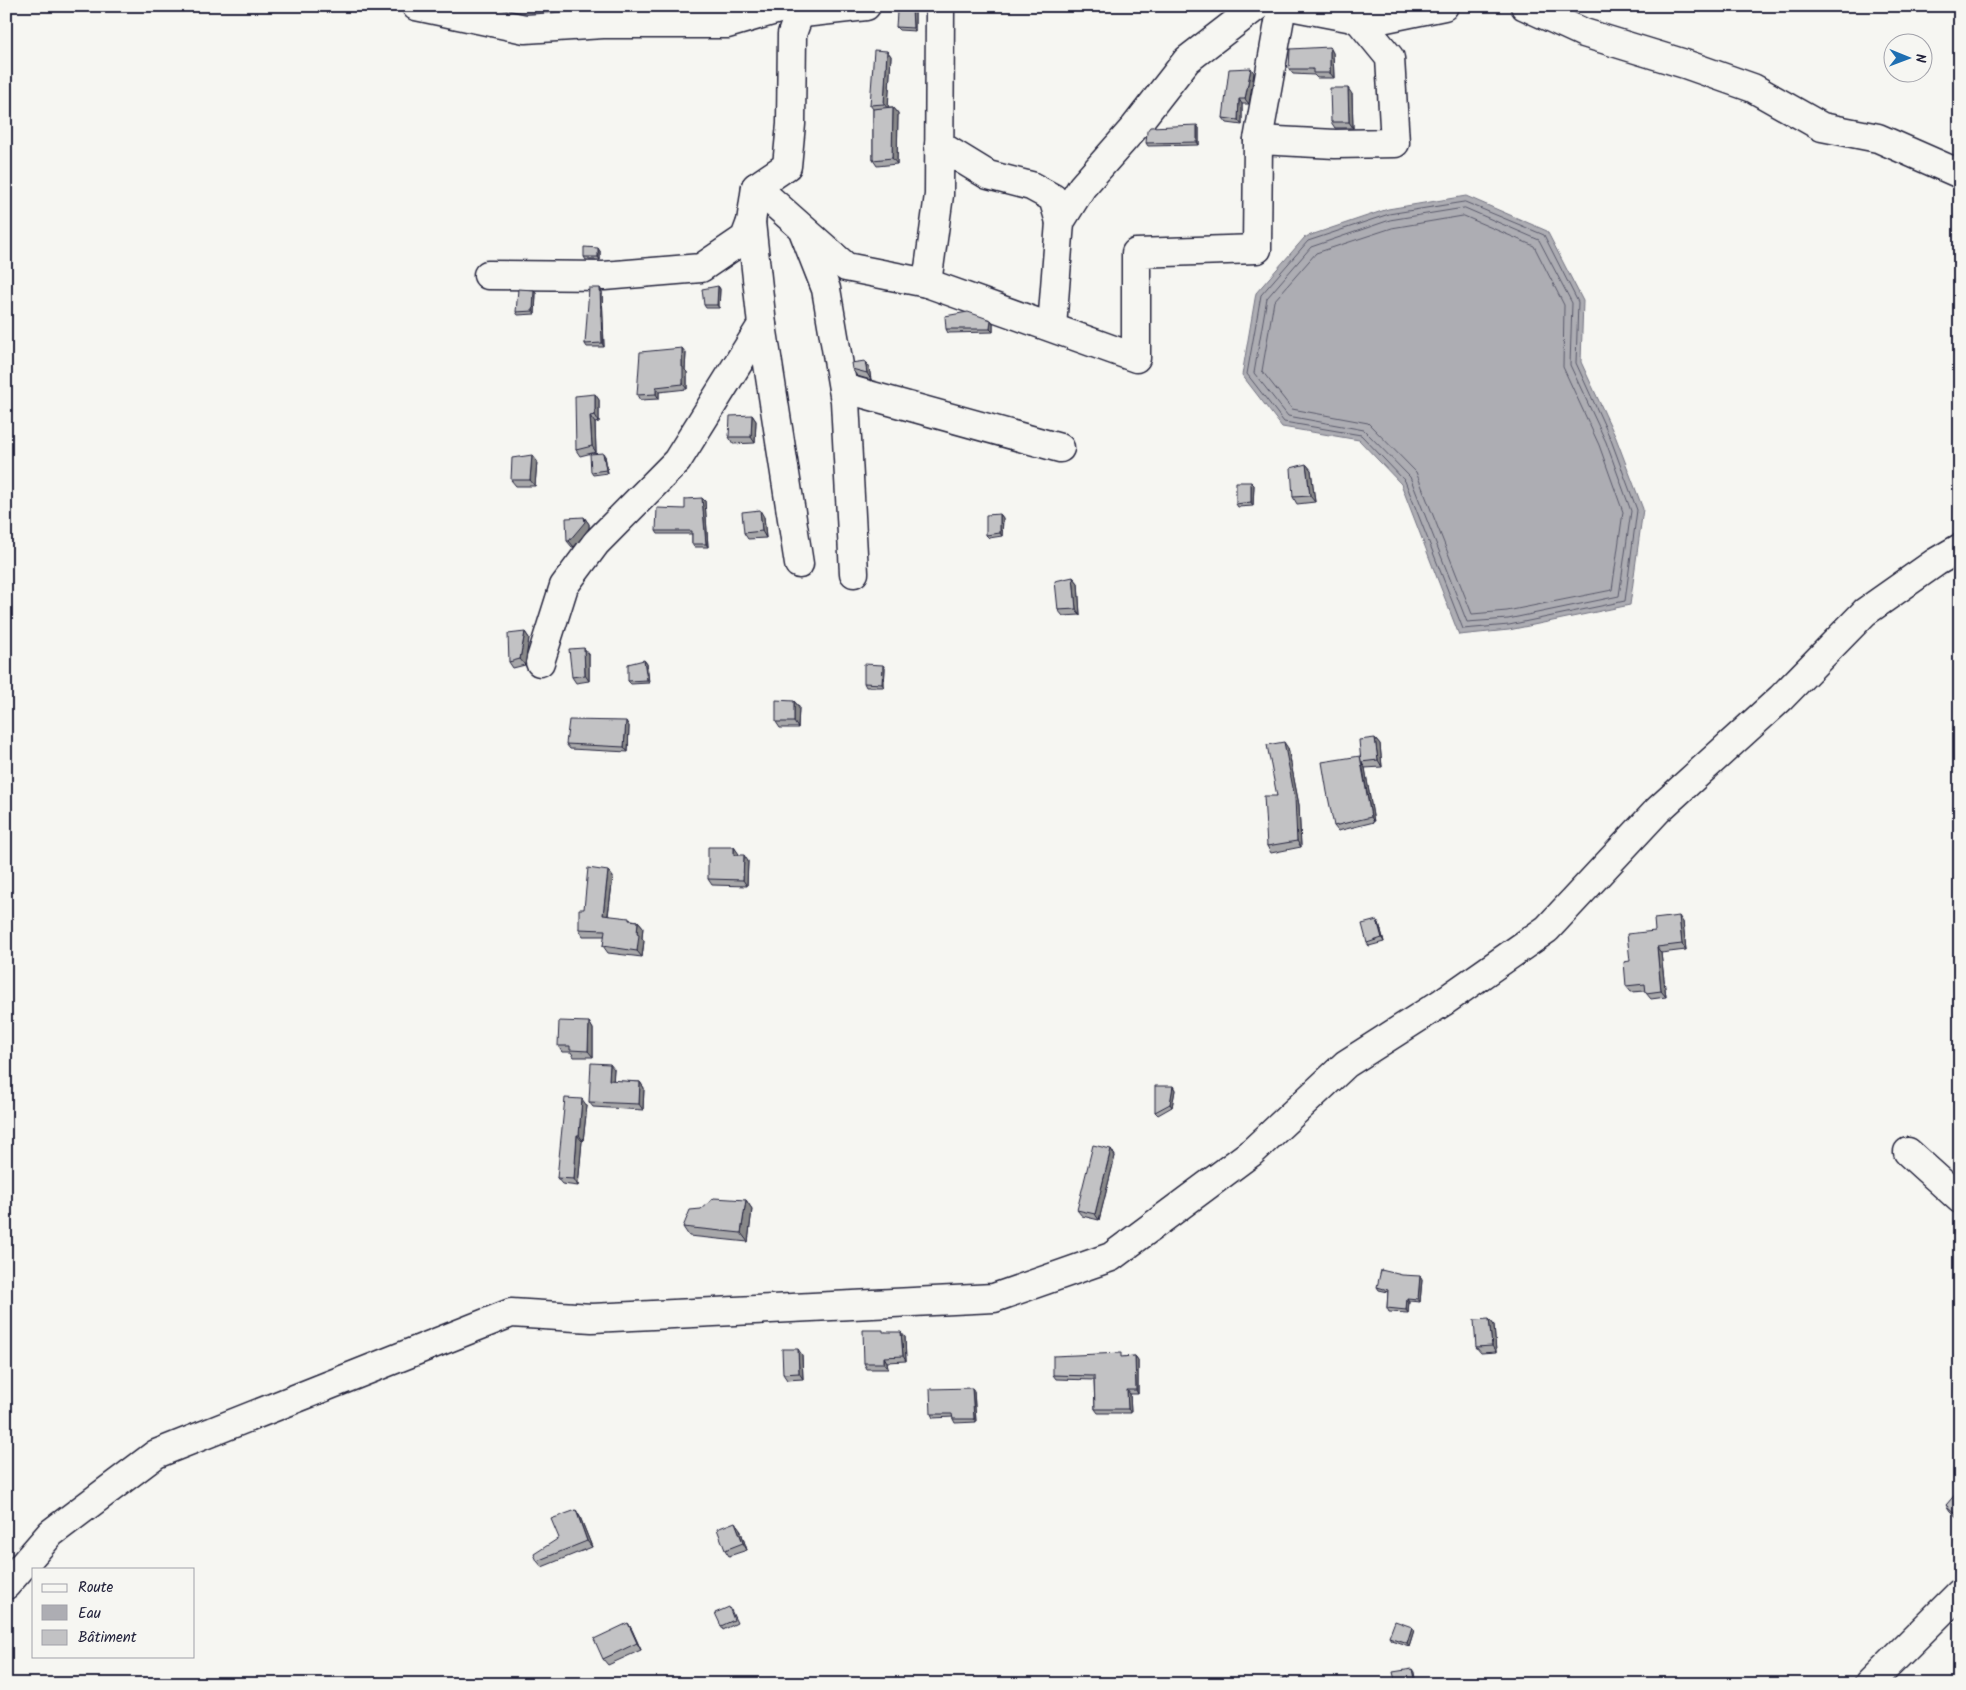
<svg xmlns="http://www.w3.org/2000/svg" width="1966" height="1690" font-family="Kalam,sans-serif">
	<rect width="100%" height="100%" fill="#f6f6f2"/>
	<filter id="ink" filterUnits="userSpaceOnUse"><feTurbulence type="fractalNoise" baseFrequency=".02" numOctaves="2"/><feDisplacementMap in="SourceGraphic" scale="10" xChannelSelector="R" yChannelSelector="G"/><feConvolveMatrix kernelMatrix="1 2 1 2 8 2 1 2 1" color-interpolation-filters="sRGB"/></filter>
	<g filter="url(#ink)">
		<path fill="#adadb3" stroke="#757583" d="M1466 196 1547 231 1583 301 1581 362 1616 438 1643 509 1630 605 1509 630 1459 635 1401 484 1359 440 1282 427 1242 375 1256 293 1305 237 1388 209Z"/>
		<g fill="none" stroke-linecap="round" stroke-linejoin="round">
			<g stroke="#5a5a6b" stroke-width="1">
				<path d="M1465 202 1544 235 1578 302 1576 363 1611 440 1637 510 1625 601 1509 625 1463 629 1405 481 1361 435 1284 422 1247 374 1261 295 1308 241 1389 214Z"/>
				<path d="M1465 208 1539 240 1572 303 1570 365 1606 442 1631 511 1619 596 1508 619 1467 622 1410 477 1364 430 1288 416 1254 373 1267 298 1311 247 1390 220Z"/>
				<path d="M1464 216 1534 246 1564 305 1563 367 1599 445 1623 512 1612 590 1507 611 1472 614 1416 472 1368 423 1292 409 1262 371 1274 301 1316 253 1392 228Z"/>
			</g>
			<defs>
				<g id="minor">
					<path d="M416 6 525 29 603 24H727L789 6"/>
					<path d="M804 6 803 13 866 6"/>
					<path d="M1290 6 1358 19 1386 18 1444 6"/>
					<path d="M1525 6 1584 33 1685 64 1753 88 1822 127 1878 138 1960 174"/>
					<path d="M1258 140 1282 6"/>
					<path d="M939 145 988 175 1031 186 1053 198 1060 222"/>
					<path d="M756 187 846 267 927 283 1136 358V253L1257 249 1258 140 1335 144 1395 143 1390 58 1358 19V6"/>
					<path d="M804 233 826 289 845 401 854 573"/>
					<path d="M488 275 604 276 701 268 745 238 751 222 756 187 787 166 791 124 792 34 802 6"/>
					<path d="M927 283 939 195 940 6"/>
					<path d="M762 325 799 564"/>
					<path d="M1052 327 1060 222 1082 187 1134 128 1187 60 1257 6"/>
					<path d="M843 388 1060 448"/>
					<path d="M540 662 564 586 596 543 677 461 762 325 751 222"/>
					<path d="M1908 1152 1960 1199"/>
					<path d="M6 1585 51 1533 156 1454 511 1313 592 1318 994 1298 1111 1257 1252 1152 1346 1064 1443 1002 1547 929 1658 810 1781 698 1865 612 1936 562 1960 548"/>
					<path d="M1869 1684 1960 1593"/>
				</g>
			</defs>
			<use href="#minor" stroke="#22223b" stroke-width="31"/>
			<use href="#minor" stroke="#f6f6f2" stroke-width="28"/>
		</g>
		<g fill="#a7a7a9" stroke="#22223b">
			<path d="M912 8 915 12V31L899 30 896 27Z"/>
			<path d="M1330 47 1333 53 1334 78H1317L1314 75 1293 74 1289 69Z"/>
			<path d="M887 51 891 56 888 107H893L898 113 897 164 877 166 873 160V109L870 105Z"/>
			<path d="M1254 73 1249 104H1242V125L1227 123 1223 118Z"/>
			<path d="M1352 94 1353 128H1335L1331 122Z"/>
			<path d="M1199 128V145L1148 146 1146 143Z"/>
			<path d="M600 251V260H586L584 257Z"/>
			<path d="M718 286 720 289 719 308H706L704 305Z"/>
			<path d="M600 288 602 292 604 347H587L585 344Z"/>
			<path d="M536 293 535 314 518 315 516 312Z"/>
			<path d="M991 320 993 323V332L948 333 946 329Z"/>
			<path d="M686 353 685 370 687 372V389L659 392V399L640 400 637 395Z"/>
			<path d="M865 361 869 367 871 380 857 376 852 369Z"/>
			<path d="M595 394 599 400V422L595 423 596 452 580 456 576 450Z"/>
			<path d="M752 415 756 421 755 443 733 444 729 437Z"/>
			<path d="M605 456 608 473 593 475 591 472Z"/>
			<path d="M537 461 535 486H516L511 480Z"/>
			<path d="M1306 464 1311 470 1315 502 1297 504 1293 497Z"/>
			<path d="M1254 485 1253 506 1238 507 1236 504Z"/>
			<path d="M702 498 705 501 708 547H694L692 544V534H658L656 531 685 509Z"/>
			<path d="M1000 514 1003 518 1002 536 989 538 986 535Z"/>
			<path d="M584 517 589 524V528L574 547H572L567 541Z"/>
			<path d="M764 517 766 538 748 539 744 533Z"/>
			<path d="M1073 577 1078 583 1080 615 1063 616 1058 610Z"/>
			<path d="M525 632 529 638 525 665 513 668 509 662Z"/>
			<path d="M589 654V681L576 683 572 677Z"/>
			<path d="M644 660 647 664 649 683 631 684 628 681Z"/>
			<path d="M885 668 884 687H866L864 683Z"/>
			<path d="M794 701 799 707 798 728H780L776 722Z"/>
			<path d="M629 726 628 752 570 749 566 744Z"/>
			<path d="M1375 738 1380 744 1382 767 1365 768 1374 822 1338 831 1334 826 1360 756Z"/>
			<path d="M1288 748 1299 805 1301 847 1271 853 1267 846 1277 796Z"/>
			<path d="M734 847 739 855 748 861 747 886 712 885 708 879Z"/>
			<path d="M608 871 613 877 608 916 638 921 643 927 642 938 644 941 642 957 608 953 603 946 605 936H583L579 929 584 909Z"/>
			<path d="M1683 922 1686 950 1661 953 1666 997 1651 999 1646 993V991L1631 992 1626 986 1655 931Z"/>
			<path d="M1379 923 1384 942 1369 946 1367 943Z"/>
			<path d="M589 1022 593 1029V1057H574L571 1052H562L558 1046Z"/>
			<path d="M614 1069 613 1081 640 1082 644 1088 643 1110 593 1107 589 1102Z"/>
			<path d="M1173 1086 1175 1090 1172 1107 1158 1115 1155 1112Z"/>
			<path d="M587 1106 583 1141H582L578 1186 562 1184 557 1178Z"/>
			<path d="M1111 1149 1115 1156 1099 1220 1082 1216 1077 1210Z"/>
			<path d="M746 1200 752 1209 748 1242 689 1236 683 1227 701 1209Z"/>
			<path d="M1422 1280 1420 1302 1409 1301 1408 1313 1389 1312 1387 1308 1388 1292 1379 1290 1377 1287Z"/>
			<path d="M1489 1319 1494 1325 1496 1352 1481 1353 1476 1347Z"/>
			<path d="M885 1332 905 1337 906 1361 887 1362 888 1369H867L864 1363Z"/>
			<path d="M802 1355 803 1379 787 1380 783 1374Z"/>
			<path d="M1135 1356 1138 1360V1394H1130L1131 1413H1098L1095 1409 1094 1380 1056 1379 1053 1375 1124 1357Z"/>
			<path d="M972 1388 974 1391 976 1422 955 1423 953 1419V1417L933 1418 931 1414Z"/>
			<path d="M1960 1493V1520L1950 1511 1946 1505Z"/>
			<path d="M576 1510 580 1517 592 1547 542 1567 537 1561 559 1538Z"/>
			<path d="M740 1529 747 1550 729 1556 725 1550Z"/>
			<path d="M731 1610 737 1623 723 1630 721 1626Z"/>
			<path d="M628 1623 632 1630 641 1650 608 1665 603 1659Z"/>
			<path d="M1412 1627 1414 1630 1409 1646 1391 1640 1389 1637Z"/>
		</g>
		<g fill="#888889" stroke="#22223b">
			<path d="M912 8 915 12V31L913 28Z"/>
			<path d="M1330 47 1333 53 1334 78 1330 73Z"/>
			<path d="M887 51 891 56 888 109 884 104Z"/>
			<path d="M1251 68 1254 73 1249 104 1245 99Z"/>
			<path d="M1348 88 1352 94 1353 128 1349 122Z"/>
			<path d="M1239 99 1242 104V125L1238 120Z"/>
			<path d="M893 107 898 113 897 164 892 158Z"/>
			<path d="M1197 125 1199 128V145L1197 142Z"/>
			<path d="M598 248 600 251V260L598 257Z"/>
			<path d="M718 286 720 289 719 308 717 305Z"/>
			<path d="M600 288 602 292 604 347 602 343Z"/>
			<path d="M534 290 536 293 535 314 533 311Z"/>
			<path d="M991 320 993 323V332L990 329Z"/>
			<path d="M682 348 686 353 685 370 687 372V389L683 384 682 367Z"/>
			<path d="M865 361 869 367 871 380 867 373Z"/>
			<path d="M656 387 659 392V399L656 394Z"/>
			<path d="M595 394 599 400V422L595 415Z"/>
			<path d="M752 415 756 421 755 443 751 437Z"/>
			<path d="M590 416 595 423 596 452 592 446Z"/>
			<path d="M603 453 605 456 608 473 606 470Z"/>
			<path d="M532 455 537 461 535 486 530 480Z"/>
			<path d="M1306 464 1311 470 1315 502 1310 496Z"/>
			<path d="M1251 482 1254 485 1253 506 1251 502Z"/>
			<path d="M702 498 705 501 708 547 706 544Z"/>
			<path d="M760 510 764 517 766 538 762 531Z"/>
			<path d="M1000 514 1003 518 1002 536 1000 533Z"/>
			<path d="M584 517 589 524V528L574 547 569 541Z"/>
			<path d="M1073 577 1078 583 1080 615 1076 609Z"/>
			<path d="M525 632 529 638 525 665 520 659Z"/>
			<path d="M584 648 589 654V681L585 675Z"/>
			<path d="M644 660 647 664 649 683 647 680Z"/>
			<path d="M883 665 885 668 884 687 882 684Z"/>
			<path d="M794 701 799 707 798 728 794 722Z"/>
			<path d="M626 721 629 726 628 752 624 747Z"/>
			<path d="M1375 738 1380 744 1382 767 1378 760Z"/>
			<path d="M1284 742 1288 748 1299 805 1301 847 1297 841Z"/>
			<path d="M1362 763 1365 768 1374 822 1371 817Z"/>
			<path d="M734 847 739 854 738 861 734 855Z"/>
			<path d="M744 855 748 861 747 886 743 880Z"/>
			<path d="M608 871 613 877 607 921 603 915Z"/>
			<path d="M1679 916 1683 922 1686 950 1682 944Z"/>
			<path d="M1377 920 1379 923 1384 942 1382 938Z"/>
			<path d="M638 921 643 927 642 938 644 941 642 957 637 951V934Z"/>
			<path d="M1657 947 1661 953 1666 997 1661 991Z"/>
			<path d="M589 1022 593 1029V1057L588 1051Z"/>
			<path d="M610 1064 614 1069 613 1086 609 1080Z"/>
			<path d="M640 1082 644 1088 643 1110 639 1104Z"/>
			<path d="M1173 1086 1175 1090 1172 1107 1170 1104Z"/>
			<path d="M582 1099 587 1106 583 1141 579 1135Z"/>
			<path d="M577 1135 582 1141 578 1186 574 1179Z"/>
			<path d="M1111 1149 1115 1156 1099 1220 1095 1214Z"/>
			<path d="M746 1200 752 1209 748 1242 741 1233Z"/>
			<path d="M1420 1276 1422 1280 1420 1302 1418 1299Z"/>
			<path d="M1407 1298 1409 1301 1408 1313 1406 1310Z"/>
			<path d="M1489 1319 1494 1325 1496 1352 1492 1346Z"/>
			<path d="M901 1332 905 1337 906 1361 903 1356Z"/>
			<path d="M798 1349 802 1355 803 1379 799 1373Z"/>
			<path d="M1135 1356 1138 1360V1394L1136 1390Z"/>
			<path d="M884 1357 887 1362 888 1369 884 1363Z"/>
			<path d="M972 1388 974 1391 976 1422 974 1419Z"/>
			<path d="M1127 1390 1130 1394 1131 1413 1128 1409Z"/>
			<path d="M576 1510 580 1517 592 1547 587 1541Z"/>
			<path d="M735 1522 740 1529 747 1550 743 1543Z"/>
			<path d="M628 1623 632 1630 641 1650 637 1643Z"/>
			<path d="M1412 1627 1414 1630 1409 1646 1407 1643Z"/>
			<path d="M1412 1669 1414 1672 1416 1684H1415Z"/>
		</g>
		<g fill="#c2c2c4" stroke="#22223b">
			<path d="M912 8 913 28 896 27 897 12Z"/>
			<path d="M1330 47V73H1313V69H1289L1290 49Z"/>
			<path d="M874 50 887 51 884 104 870 105Z"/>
			<path d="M1251 68 1245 99H1239L1238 120 1223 118 1229 69Z"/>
			<path d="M1330 88H1348L1349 122H1331Z"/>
			<path d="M893 107 892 158 873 160V109Z"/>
			<path d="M1197 125V142L1146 143 1147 131 1150 127Z"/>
			<path d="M584 247 598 248V257H584Z"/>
			<path d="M718 286 717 305H704L702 289Z"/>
			<path d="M589 288H600L602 343 585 344Z"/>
			<path d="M518 289 534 290 533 311 516 312Z"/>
			<path d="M968 312 991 320 990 329H946L945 316Z"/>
			<path d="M682 348V367H683V384L656 387V394L637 395 640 352Z"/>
			<path d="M865 361 867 373 852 369 851 363Z"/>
			<path d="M595 394V415L590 416 592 446 576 450 575 396Z"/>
			<path d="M752 415 751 437H729L730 416Z"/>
			<path d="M603 453 606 470 591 472 590 454Z"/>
			<path d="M532 455 530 480H511L512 458Z"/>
			<path d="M1306 464 1310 496 1293 497 1291 468Z"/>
			<path d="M1236 482H1251V502L1236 504Z"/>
			<path d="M702 498 706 544H692V531H656L657 508 685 509V499Z"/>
			<path d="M760 510 762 531 744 533 742 512Z"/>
			<path d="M1000 514V533L986 535V515Z"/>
			<path d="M584 517 585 522 569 541H567L566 518Z"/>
			<path d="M1073 577 1076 609 1058 610 1055 581Z"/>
			<path d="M525 632 520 659 509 662 508 634Z"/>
			<path d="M584 648 585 675 572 677 569 649Z"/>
			<path d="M644 660 647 680 628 681V664Z"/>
			<path d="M864 664 883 665 882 684 864 683Z"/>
			<path d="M776 700 794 701V722H776Z"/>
			<path d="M569 720 626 721 624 747 566 744Z"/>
			<path d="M1375 738 1378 760 1361 762 1359 740Z"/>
			<path d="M1284 742 1295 798 1297 841 1267 846 1264 796H1277L1267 745Z"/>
			<path d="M1360 756 1371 817 1334 826 1327 792 1322 762Z"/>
			<path d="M708 847H734V855H744L743 880 708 879Z"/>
			<path d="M588 868 608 871 603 915 629 918V920L638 921 637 934 639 935 637 951 603 946 605 930 579 929V909H584Z"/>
			<path d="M1679 916 1682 944 1657 947 1661 991 1646 993 1645 984 1626 986 1624 962 1630 961 1627 934 1655 931 1654 919Z"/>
			<path d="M1377 920 1382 938 1367 943 1362 924Z"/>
			<path d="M559 1021 589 1022 588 1051 570 1050V1046H558Z"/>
			<path d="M591 1063 610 1064 609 1080 640 1082 639 1104 589 1102Z"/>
			<path d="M1155 1086H1173L1170 1104 1155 1112Z"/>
			<path d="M565 1098 582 1099 579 1135H577L574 1179 557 1178Z"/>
			<path d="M1093 1145 1111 1149 1095 1214 1077 1210Z"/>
			<path d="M714 1198 746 1200 741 1233 683 1227 690 1210 701 1209Z"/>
			<path d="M1381 1270 1402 1275 1420 1276 1418 1299 1407 1298 1406 1310 1387 1308 1388 1290 1377 1287Z"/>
			<path d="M1489 1319 1492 1346 1476 1347 1474 1320Z"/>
			<path d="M863 1330H883V1332H901L903 1356 884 1357V1363H864Z"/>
			<path d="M782 1349H798L799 1373 783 1374Z"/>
			<path d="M1121 1353V1357L1135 1356 1136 1390H1127L1128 1409H1095L1094 1376 1053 1375V1356Z"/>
			<path d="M972 1388 974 1419H953L952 1414H931L930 1389Z"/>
			<path d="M1958 1491 1960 1493V1518L1946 1505Z"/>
			<path d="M576 1510 587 1541 537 1561 534 1554 559 1538 551 1519Z"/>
			<path d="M735 1522 743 1543 725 1550 717 1529Z"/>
			<path d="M729 1607 734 1620 721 1626 715 1613Z"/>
			<path d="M1395 1621 1412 1627 1407 1643 1389 1637Z"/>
			<path d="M628 1623 637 1643 603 1659 594 1639Z"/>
			<path d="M1412 1669 1415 1684H1396L1393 1672Z"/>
			<path d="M1286 1676 1291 1684H1275Z"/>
		</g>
	</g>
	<rect width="1966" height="1690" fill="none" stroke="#f6f6f2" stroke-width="25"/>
	<rect x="12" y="12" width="1941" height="1665" fill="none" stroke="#22223b" stroke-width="2" filter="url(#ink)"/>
	<rect x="32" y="1568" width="162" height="90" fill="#f6f6f2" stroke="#a1a1a9"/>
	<rect x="42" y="1584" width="25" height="8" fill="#f6f6f2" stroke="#a1a1a9"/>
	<text x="78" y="1592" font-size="15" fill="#22223b">Route</text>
	<rect x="42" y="1605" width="25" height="15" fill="#adadb3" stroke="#a1a1a9"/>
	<text x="78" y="1618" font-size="15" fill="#22223b">Eau</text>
	<rect x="42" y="1630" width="25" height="15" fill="#c2c2c4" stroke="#a1a1a9"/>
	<text x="78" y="1642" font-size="15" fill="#22223b">Bâtiment</text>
	<g transform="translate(1908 58) rotate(91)"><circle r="24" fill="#f6f6f2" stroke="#a1a1a9"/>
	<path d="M0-4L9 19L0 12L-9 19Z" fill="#1f6fb2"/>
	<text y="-8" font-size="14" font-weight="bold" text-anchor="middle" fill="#22223b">N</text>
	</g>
</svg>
